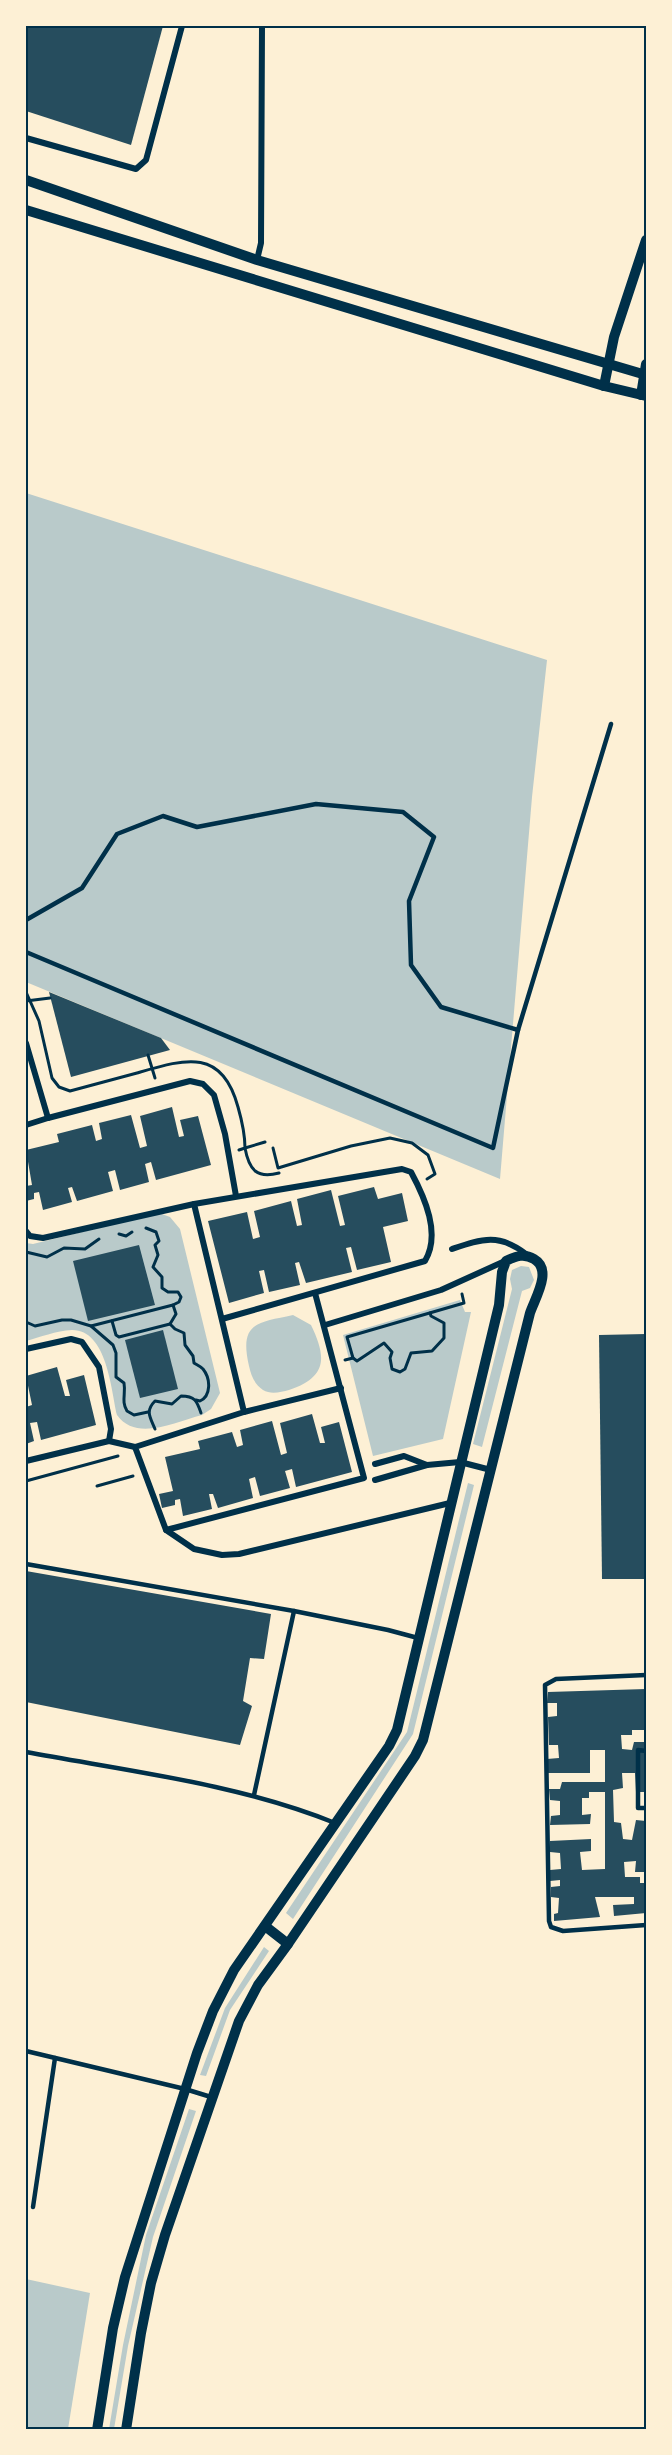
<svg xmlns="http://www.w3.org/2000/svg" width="672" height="2455" font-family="'DejaVu Sans',sans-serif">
	<rect width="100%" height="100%" fill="#fdf0d5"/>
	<g fill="#b9caca">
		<path d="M26 493 547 660 532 797 500 1179 26 982Z"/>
		<path d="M159 1213 170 1217 180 1229 220 1393 211 1409 202 1415C175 1422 136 1442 117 1415 111 1389 107 1330 72 1330 56 1331 40 1337 26 1341V1243L33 1244Z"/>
		<path d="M521 1266 529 1267 534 1280 530 1288 522 1291 482 1447 473 1444 512 1289 510 1279 512 1270Z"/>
		<path d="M460 1300 465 1312H471L443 1439 373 1456 343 1335Z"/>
		<path d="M293 1315 311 1325C327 1358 327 1377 289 1390 281 1392 271 1395 263 1390 254 1384 251 1375 249 1366 239 1322 257 1323 293 1315Z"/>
		<path d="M468 1483 474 1485 413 1734 293 1919 286 1913 407 1732Z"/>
		<path d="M264 1947 269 1951 230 2010 206 2076 200 2075 225 2008Z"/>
		<path d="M189 2109 196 2111 153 2237 128 2346 114 2429H109L123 2345 146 2235Z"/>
		<path d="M26 2279 90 2293 68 2429H26Z"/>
	</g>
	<g fill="#264d5e">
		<path d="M26 26H163L131 145 26 111Z"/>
		<path d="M49 992 161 1038 170 1050 71 1077Z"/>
		<path d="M172 1107 179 1137 184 1136 180 1120 198 1116 211 1165 156 1180 151 1162 145 1164 149 1182 120 1190 115 1170 108 1172 113 1191 77 1201 72 1187 68 1188 72 1202 43 1210 39 1192 34 1193V1199L26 1201V1186L32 1185 26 1150 59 1142 57 1134 92 1125 96 1141 102 1139 99 1123 131 1115 140 1148 147 1146 140 1116Z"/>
		<path d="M374 1187 378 1199 402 1193 408 1221 383 1227 391 1262 357 1270 351 1247 346 1248 352 1272 306 1283 299 1262 295 1263 300 1285 269 1292 264 1270 259 1271 264 1293 229 1303 208 1221 247 1212 253 1239 260 1237 254 1211 291 1201 297 1226 302 1225 297 1199 331 1190 340 1226 345 1225 338 1196Z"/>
		<path d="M139 1245 155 1305 88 1321 73 1261Z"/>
		<path d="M163 1330 178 1389 140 1398 125 1340Z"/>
		<path d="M646 1334V1579H602L599 1335Z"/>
		<path d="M57 1367 65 1396H70L66 1380 84 1375 96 1425 41 1440 37 1422 30 1423 34 1441 26 1444V1407L32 1405 26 1376Z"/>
		<path d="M312 1414 320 1443H325L321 1427 339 1422 352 1472 296 1487 292 1469 285 1471 290 1488 260 1496 255 1477 249 1479 253 1498 218 1508 213 1494H209L212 1509 183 1516 180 1499 175 1500V1505L162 1508 159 1494 173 1491 165 1457 200 1449 198 1441 232 1432 237 1447 243 1445 240 1430 272 1421 281 1455 287 1453 280 1423Z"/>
		<path d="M26 1571 271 1614 264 1659 250 1658 243 1701 252 1706 240 1745 26 1702Z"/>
		<path d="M646 1689V1730H632V1735H621L622 1749 632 1750 634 1742H646V1792H636L635 1773H622L623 1788 613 1790 614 1822 621 1823 623 1839 632 1840 636 1820 646 1821V1872H635L636 1861 624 1862 625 1877H640V1883H646V1913L614 1916 613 1905 634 1904V1897H595L600 1917 554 1921V1914L558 1913 559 1898 551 1897V1887L560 1886V1880L550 1881V1870L561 1869 560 1853 550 1852V1841L591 1839V1851L580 1852 582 1870 605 1869V1792H589V1798H582V1815L591 1814 590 1824 550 1825 551 1816 560 1815V1801L550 1800 549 1789H560L562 1782H605V1750H590V1773H547V1759L559 1758 558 1745H549L548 1717 557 1716V1703H547L548 1692Z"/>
	</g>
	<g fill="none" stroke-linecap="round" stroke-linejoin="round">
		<g stroke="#003049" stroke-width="3">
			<path d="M26 992 39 1021 52 1078 59 1087 70 1091C92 1085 115 1079 137 1073 185 1059 222 1047 238 1107 242 1121 245 1134 245 1148L239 1150"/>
			<path d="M26 1001 50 998"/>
			<path d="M148 1055 155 1078"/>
			<path d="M265 1142 245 1148C249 1170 257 1179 279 1173"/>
			<path d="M273 1148 278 1168 351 1146 390 1138 412 1143 428 1155 435 1174 427 1179"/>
			<path d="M146 1228 156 1232 159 1241 155 1245 158 1255 153 1267 162 1277V1288L168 1292H178L181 1297 179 1302 173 1305 176 1314 170 1324 175 1329 184 1333 185 1345 193 1356 194 1363C197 1365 200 1366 203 1369 211 1379 211 1396 200 1401L196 1400"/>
			<path d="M119 1234 126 1236 132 1232"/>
			<path d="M26 1252 47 1257 64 1248 85 1249 99 1239"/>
			<path d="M112 1321 116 1335 119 1337 170 1324"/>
			<path d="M26 1322 35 1326 62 1320H71L91 1326 113 1345 116 1353V1377L124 1383C126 1394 121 1401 127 1411L134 1415 148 1412"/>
			<path d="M91 1326 173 1305"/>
			<path d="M353 1358 357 1361 384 1343 392 1352 390 1358 392 1369 400 1372 405 1369 411 1353 432 1351 444 1338V1323L431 1316 430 1313"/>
			<path d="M345 1360 353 1358 347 1337 464 1303 462 1294"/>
			<path d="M155 1429C150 1417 145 1411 155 1401L172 1404 181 1396C195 1396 197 1401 201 1413"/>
			<path d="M26 1481 118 1456"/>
			<path d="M97 1486 133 1476"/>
		</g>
		<g stroke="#003049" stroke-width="4.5">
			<path d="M26 920 82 888 117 834 163 816 197 827 316 804 403 812 434 837 409 901 411 965 441 1007 518 1030"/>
			<path d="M26 952 493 1148 518 1030 611 724"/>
			<path d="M26 1564 294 1611 388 1630 418 1638"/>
			<path d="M646 1675 556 1679 545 1685 549 1921 551 1927 563 1931 646 1925"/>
			<path d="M646 1751 638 1750V1808H646"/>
			<path d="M26 1752C128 1771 239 1784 335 1823"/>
			<path d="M254 1795 294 1611"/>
			<path d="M26 2051 185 2089 211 2097"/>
			<path d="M33 2207 55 2058"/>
		</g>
		<g stroke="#003049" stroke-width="6">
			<path d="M26 138 136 169 146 160 182 26"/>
			<path d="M257 260 261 243 262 26"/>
			<path d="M26 1043 48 1118 190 1081 203 1084 214 1095 225 1134 236 1196"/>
			<path d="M26 1125 48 1118"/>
			<path d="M194 1204 244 1412 135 1447 166 1530 194 1549 222 1555 239 1554 450 1503"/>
			<path d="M26 1231 30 1236 43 1238 194 1204 402 1169 411 1172C425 1198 441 1234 425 1261L222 1319"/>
			<path d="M452 1249C482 1239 499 1233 526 1254"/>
			<path d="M325 1325 441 1290 505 1261"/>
			<path d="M26 1349 71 1339 82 1342 99 1367 111 1429 109 1441"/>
			<path d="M244 1412 341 1388"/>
			<path d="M26 1461 109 1441 135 1447"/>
			<path d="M375 1464 404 1456 427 1465"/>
			<path d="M375 1480 427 1465 460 1462 491 1470"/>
			<path d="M166 1530 364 1478 315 1293"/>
		</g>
		<g stroke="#003049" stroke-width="10">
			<path d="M26 180 257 260 646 375"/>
			<path d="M26 210 604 386 646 396"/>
			<path d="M604 386 614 337 646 240"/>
			<path d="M641 395 646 364"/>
			<path d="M265 1926 288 1944"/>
			<path d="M97 2430 113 2328 125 2277 197 2053 213 2011 234 1970 389 1746 397 1730 499 1305 502 1272 506 1261C516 1256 524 1253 534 1259 553 1270 535 1298 530 1313L423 1740 415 1756 288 1944 258 1985 239 2021 165 2235 151 2283 141 2333 126 2430"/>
		</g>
	</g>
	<rect width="672" height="2455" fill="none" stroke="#fdf0d5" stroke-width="54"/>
	<rect x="27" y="27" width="618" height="2401" fill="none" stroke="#003049" stroke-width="2"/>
</svg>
